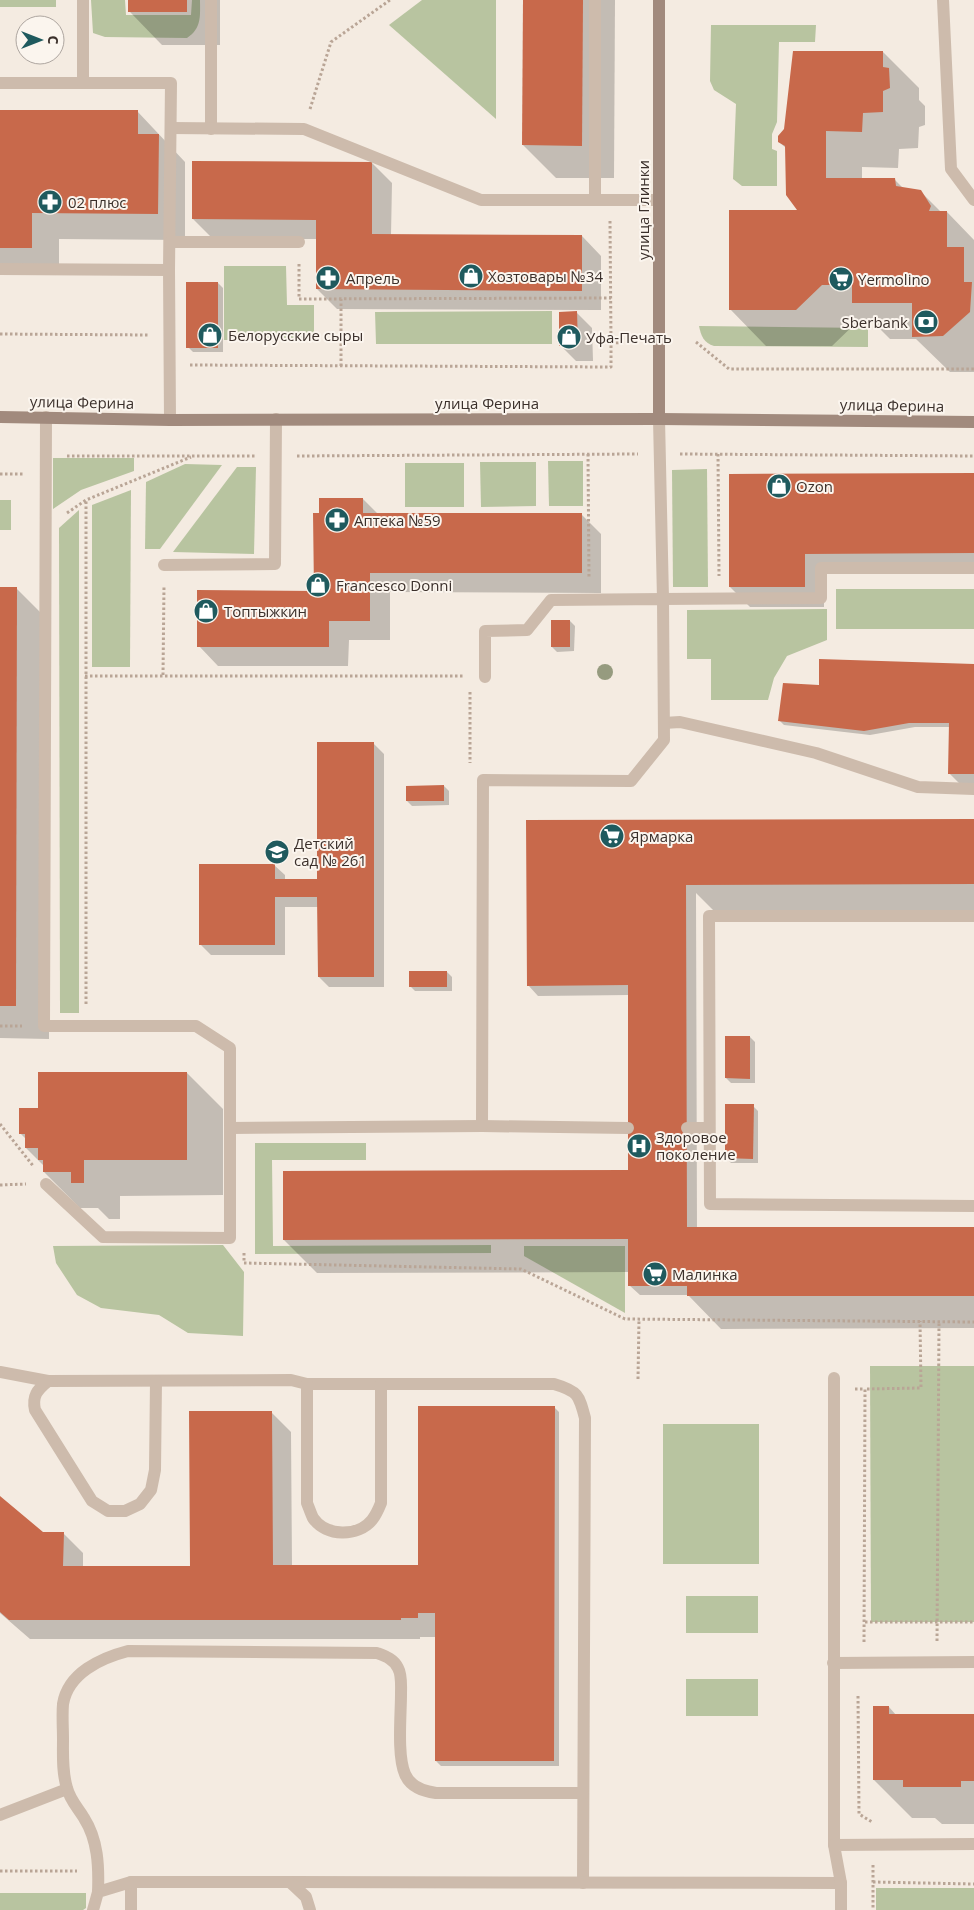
<svg xmlns="http://www.w3.org/2000/svg" width="974" height="1910" font-family="'Open Sans',sans-serif">
	<rect width="100%" height="100%" fill="#f4ebe1"/>
	<g fill="#b8c4a0">
		<rect x="0" y="0" width="56" height="7"/>
		<path d="M91 0H125L126 15H191L192 0H200C200 16 202 28 187 38L105 37 93 33Z"/>
		<path d="M422 0H496V119L389 25Z"/>
		<path d="M711 25H816L815 42H779L777 122 772 134V149L777 151V186H742L733 179 736 104 714 90 710 81Z"/>
		<path d="M224 266H286L287 305H314V339L224 340Z"/>
		<path d="M552 311V344H376L375 312Z"/>
		<path d="M699 326 868 328V347L714 346C704 343 701 336 699 326Z"/>
		<path d="M134 458V471L81 490 53 509V458Z"/>
		<path d="M548 461H583V506H549Z"/>
		<path d="M480 462H536V506L481 507Z"/>
		<rect x="405" y="463" width="59" height="44"/>
		<path d="M185 464 222 465 160 549H145L146 482Z"/>
		<path d="M237 467H256L254 554 173 552Z"/>
		<path d="M707 469 708 587H673L672 470Z"/>
		<path d="M131 490 130 667H92V505Z"/>
		<rect x="0" y="500" width="11" height="30"/>
		<path d="M79 510V1013H60L59 528Z"/>
		<rect x="836" y="589" width="138" height="40"/>
		<path d="M827 609V640L787 656 774 678 768 700H711V659H687V610Z"/>
		<path d="M255 1143H366V1160H272L273 1246 491 1245V1253L255 1254Z"/>
		<path d="M223 1245 244 1272 243 1336 188 1333 159 1315 101 1308 77 1295 56 1263 53 1246Z"/>
		<path d="M524 1246H625V1313L524 1256Z"/>
		<path d="M870 1366H974V1622H871Z"/>
		<rect x="663" y="1424" width="96" height="140"/>
		<rect x="686" y="1596" width="72" height="37"/>
		<rect x="686" y="1679" width="72" height="37"/>
		<rect x="876" y="1888" width="98" height="22"/>
		<path d="M0 1893H86V1908L83 1910H0Z"/>
	</g>
	<g fill="#0003">
		<path d="M130 0H220V45H162L130 12Z"/>
		<path d="M524 0H615L614 178H556L523 145Z"/>
		<path d="M883 52 919 88V100L925 106V125L919 127 918 148 899 149 898 168 862 167V179H894L904 189 921 192 941 212H947L974 240V372H950L916 339H890L872 321H858L832 346H766L730 309 800 211 786 148 779 142Z"/>
		<path d="M0 111H137L185 162V240L59 239V274H0Z"/>
		<path d="M372 163 392 183 391 235 582 236 601 256V310L337 309 317 289V239H213L193 219Z"/>
		<path d="M218 283 223 288V352H193L188 347Z"/>
		<path d="M577 313 592 328 593 361H576L560 345Z"/>
		<path d="M974 474V573H824V607H750L730 587Z"/>
		<path d="M363 499 378 514 582 515 601 534V593L390 592V640H349L348 666H218L199 646 315 592 320 514Z"/>
		<path d="M0 588H16L49 621V1039L0 1038Z"/>
		<path d="M570 621 575 626 574 651 557 652 552 647Z"/>
		<path d="M974 665V784H960L949 773 950 727H915L870 735 784 725 779 720Z"/>
		<path d="M373 743 384 754V987H329L319 977V907H285V955H211L201 945 274 865 285 875V881H319Z"/>
		<path d="M444 786 449 791V805L412 806 407 801Z"/>
		<path d="M974 820V916L720 917 696 893 697 1228H974V1328L721 1329 688 1295H640L629 1285V1272L317 1273 284 1240 629 1171V995L538 996 528 985 527 821Z"/>
		<path d="M447 972 452 977V991H415L410 986Z"/>
		<path d="M750 1037 755 1042V1083H731L726 1078Z"/>
		<path d="M187 1073 223 1109V1195L120 1196V1219H109L98 1208H80L44 1172V1166L26 1148V1139L20 1133 40 1109Z"/>
		<path d="M753 1106 758 1111V1163H731L726 1158Z"/>
		<path d="M554 1407 559 1412V1766H441L436 1761V1637H420V1639H30L0 1613V1497L43 1533H63L83 1553V1567H191L271 1412 291 1432 292 1566H417Z"/>
		<path d="M889 1707 896 1715H974V1824H942L935 1818H912L874 1780Z"/>
	</g>
	<g fill="#c8694b">
		<rect x="128" y="0" width="59" height="12"/>
		<path d="M523 0H583L582 146 522 145Z"/>
		<path d="M793 51H883V67L889 68 890 88 883 91V112L863 113 862 132 826 131V178H895L896 186 921 190 931 206 929 211H947V247H964V282H972L970 312 943 336 912 337V303H852V285H822L796 310H729V210H797L786 195 785 146 778 142V136L784 129Z"/>
		<path d="M0 110H138V134H159L158 214 32 213V248H0Z"/>
		<path d="M192 161 372 162V234L582 235V291L316 289V220L192 219Z"/>
		<rect x="186" y="282" width="32" height="66"/>
		<path d="M577 311 578 346H559V312Z"/>
		<path d="M974 473V553L805 554V587H729V474Z"/>
		<path d="M319 498H363V513H582V573H370V621H329V647H197V590L314 591 313 513H319Z"/>
		<path d="M0 587H17L16 1006H0Z"/>
		<rect x="551" y="620" width="19" height="27"/>
		<path d="M819 659 974 664V774H948L949 723H909L864 731 778 721 783 683 819 685Z"/>
		<path d="M317 742H374V977H318L317 897H275V945H199V864H275V879H317Z"/>
		<path d="M444 785V801H406V786Z"/>
		<path d="M974 819V884L686 885 687 1227H974V1296H687V1286H628V1239L283 1240V1171L628 1170V985L527 986 526 820Z"/>
		<rect x="409" y="971" width="38" height="16"/>
		<path d="M725 1036H750V1079L725 1078Z"/>
		<path d="M38 1072H187V1160H84V1183H71V1172H43V1160H38V1148H25V1134H19V1108H38Z"/>
		<path d="M725 1104H754L753 1159 725 1158Z"/>
		<path d="M418 1406H555L554 1761H435V1613H418V1618H401V1620H9L0 1612V1496L43 1532H64L63 1566H190L189 1411H272L273 1565H418Z"/>
		<path d="M873 1706H889V1714H974V1781H961V1787H903V1780H873Z"/>
	</g>
	<g fill="none" stroke-linecap="round" stroke-linejoin="round">
		<g stroke="#b9a596" stroke-width="3" stroke-dasharray="2.5 2.5" stroke-linecap="butt">
			<path d="M310 109 331 42 390 0"/>
			<path d="M610 221 611 343"/>
			<path d="M299 264V299L611 298"/>
			<path d="M0 334 149 335"/>
			<path d="M696 342 729 369H974"/>
			<path d="M190 365 611 367V343L637 342"/>
			<path d="M341 366V299"/>
			<path d="M588 454 589 579"/>
			<path d="M680 454 974 456"/>
			<path d="M718 454 719 576"/>
			<path d="M67 456H256"/>
			<path d="M297 456 638 454"/>
			<path d="M0 474H24"/>
			<path d="M67 513 86 500 191 457"/>
			<path d="M163 675 164 585"/>
			<path d="M85 676H465"/>
			<path d="M470 692V763"/>
			<path d="M86 1004V500"/>
			<path d="M0 1026H22"/>
			<path d="M0 1124 34 1167"/>
			<path d="M0 1185 26 1184"/>
			<path d="M244 1253V1263"/>
			<path d="M244 1263 521 1269 625 1319 974 1322"/>
			<path d="M638 1379 639 1319"/>
			<path d="M855 1389H865"/>
			<path d="M865 1622H974"/>
			<path d="M937 1641 939 1321"/>
			<path d="M864 1642 865 1389 921 1388 920 1321"/>
			<path d="M858 1696 859 1814 872 1822"/>
			<path d="M873 1865V1910"/>
			<path d="M0 1871H77"/>
			<path d="M873 1882 974 1884"/>
		</g>
		<g stroke="#cdbbac" stroke-width="12">
			<path d="M211 0V129"/>
			<path d="M595 0V200"/>
			<path d="M943 0 951 169 974 200"/>
			<path d="M0 83H171L169 270 170 420"/>
			<path d="M83 83V0"/>
			<path d="M171 128 304 129 481 200H659"/>
			<path d="M170 242H299"/>
			<path d="M0 269 169 270"/>
			<path d="M46 417 44 1026H196L230 1048V1128L482 1126 628 1128"/>
			<path d="M659 419 663 599 821 598V568H974"/>
			<path d="M164 565 275 564 276 419"/>
			<path d="M664 723 680 722 816 753 918 787 974 789"/>
			<path d="M974 916H709L710 1204 974 1206"/>
			<path d="M482 1126 483 780 631 781 664 740 663 599 551 600 527 630 485 631V677"/>
			<path d="M687 1128H709"/>
			<path d="M46 1184 103 1237 230 1238V1128"/>
			<path d="M0 1372 48 1381 291 1380 307 1384H554C578 1391 579 1395 585 1418L583 1883"/>
			<path d="M48 1381C37 1390 32 1396 35 1410L92 1501 108 1511H125L140 1504 151 1490 155 1470 156 1381"/>
			<path d="M307 1384V1503C309 1508 311 1514 313 1518 326 1537 358 1537 372 1520 376 1515 379 1508 381 1503V1384"/>
			<path d="M833 1663 974 1662"/>
			<path d="M0 1815 67 1789"/>
			<path d="M834 1845V1378"/>
			<path d="M131 1882V1910"/>
			<path d="M290 1882 841 1883"/>
			<path d="M98 1892C99 1866 98 1840 84 1818 78 1808 70 1800 67 1788 62 1772 63 1755 63 1739 63 1728 62 1715 63 1704 68 1673 101 1658 128 1651L377 1653C385 1656 394 1659 398 1668 402 1675 401 1686 401 1694 401 1715 397 1756 405 1774 410 1787 423 1791 436 1793H583"/>
			<path d="M93 1910 98 1892 131 1882H290L306 1897 310 1910"/>
			<path d="M841 1910V1883L834 1845 974 1844"/>
		</g>
		<g stroke="#a18a7d" stroke-width="12">
			<path d="M659 0V419"/>
			<path d="M0 417 170 420 659 419 974 422"/>
		</g>
	</g>
	<circle fill="#969b7f" cx="605" cy="672" r="8"/>
	<defs>
		<symbol id="pharmacy-disc" viewBox="-11 -11 22 22"><circle r="9.5" fill="#1f5a5e" stroke="#fbf5ee"/><path d="M-2-6h4v4h4v4h-4v4h-4v-4h-4v-4h4Z" fill="#fff"/></symbol>
		<symbol id="shop-disc" viewBox="-11 -11 22 22"><circle r="9.5" fill="#1f5a5e" stroke="#fbf5ee"/><path d="M-5-2.5h2.3a2.7 3.5 0 0 1 5.4 0H5L5.5 6h-11ZM-1.5-2.5h3a1.5 2.3 0 0 0-3 0Z" fill="#fff"/></symbol>
		<symbol id="supermarket-disc" viewBox="-11 -11 22 22"><circle r="9.5" fill="#1f5a5e" stroke="#fbf5ee"/><path d="M-6-5.5h2.5l.6 2H6L4.5 2H-2.5L-4.4-4H-6ZM-1.5 3.2a1.3 1.3 0 1 0 .1 0ZM3 3.2a1.3 1.3 0 1 0 .1 0Z" fill="#fff"/></symbol>
		<symbol id="bank-disc" viewBox="-11 -11 22 22"><circle r="9.5" fill="#1f5a5e" stroke="#fbf5ee"/><path d="M-6-4H6V4H-6ZM0-2.3a2.3 2.3 0 1 0 0 4.6a2.3 2.3 0 1 0 0-4.6Z" fill="#fff"/></symbol>
		<symbol id="school-disc" viewBox="-11 -11 22 22"><circle r="9.5" fill="#1f5a5e" stroke="#fbf5ee"/><path d="M0-5L7-2L0 1L-7-2ZM-4 1L0 2.5L4 1V4Q0 6-4 4Z" fill="#fff"/></symbol>
		<symbol id="hospital-disc" viewBox="-11 -11 22 22"><circle r="9.5" fill="#1f5a5e" stroke="#fbf5ee"/><path d="M-5-5h3v3.5h4V-5h3V5h-3V1.5h-4V5h-3Z" fill="#fff"/></symbol>
	</defs>
	<g fill-rule="evenodd">
		<use href="#pharmacy-disc" x="36" y="188" width="28" height="28"/>
		<use href="#shop-disc" x="457" y="262" width="28" height="28"/>
		<use href="#pharmacy-disc" x="314" y="264" width="28" height="28"/>
		<use href="#supermarket-disc" x="827" y="265" width="28" height="28"/>
		<use href="#bank-disc" x="912" y="308" width="28" height="28"/>
		<use href="#shop-disc" x="196" y="321" width="28" height="28"/>
		<use href="#shop-disc" x="555" y="323" width="28" height="28"/>
		<use href="#shop-disc" x="765" y="472" width="28" height="28"/>
		<use href="#pharmacy-disc" x="323" y="506" width="28" height="28"/>
		<use href="#shop-disc" x="304" y="571" width="28" height="28"/>
		<use href="#shop-disc" x="192" y="597" width="28" height="28"/>
		<use href="#supermarket-disc" x="598" y="822" width="28" height="28"/>
		<use href="#school-disc" x="263" y="838" width="28" height="28"/>
		<use href="#hospital-disc" x="625" y="1132" width="28" height="28"/>
		<use href="#supermarket-disc" x="641" y="1260" width="28" height="28"/>
	</g>
	<g text-anchor="middle" dominant-baseline="central" stroke-width="4" stroke-linejoin="round" paint-order="stroke">
		<g font-size="15" fill="#3b302b" stroke="#fbf5ee" text-anchor="start">
			<text x="68" y="202">02 плюс</text>
			<text x="488" y="276">Хозтовары №34</text>
			<text x="346" y="278">Апрель</text>
			<text x="858" y="279">Yermolino</text>
			<text x="908" y="322" text-anchor="end">Sberbank</text>
			<text x="228" y="335">Белорусские сыры</text>
			<text x="586" y="337">Уфа-Печать</text>
			<text x="796" y="486">Ozon</text>
			<text x="354" y="520">Аптека №59</text>
			<text x="336" y="585">Francesco Donni</text>
			<text x="224" y="611">Топтыжкин</text>
			<text x="630" y="836">Ярмарка</text>
			<text x="294" y="843">Детский<tspan x="294" dy="17">сад № 261</tspan></text>
			<text x="656" y="1137">Здоровое<tspan x="656" dy="17">поколение</tspan></text>
			<text x="672" y="1274">Малинка</text>
		</g>
		<g font-size="15" fill="#3b302b" stroke="#fbf5ee">
			<text transform="translate(643 210) rotate(-90)">улица Глинки</text>
			<text transform="translate(82 402) rotate(1)">улица Ферина</text>
			<text x="487" y="403">улица Ферина</text>
			<text transform="translate(892 405) rotate(1)">улица Ферина</text>
		</g>
	</g>
	<g transform="translate(40 40) rotate(90)"><circle r="24" fill="#fbf5ee" stroke="#aea6a0"/>
	<path d="M0-4L9 19L0 12L-9 19Z" fill="#1f5a5e"/>
	<text y="-8" font-size="14" font-weight="bold" text-anchor="middle" fill="#3b302b">С</text>
	</g>
</svg>
